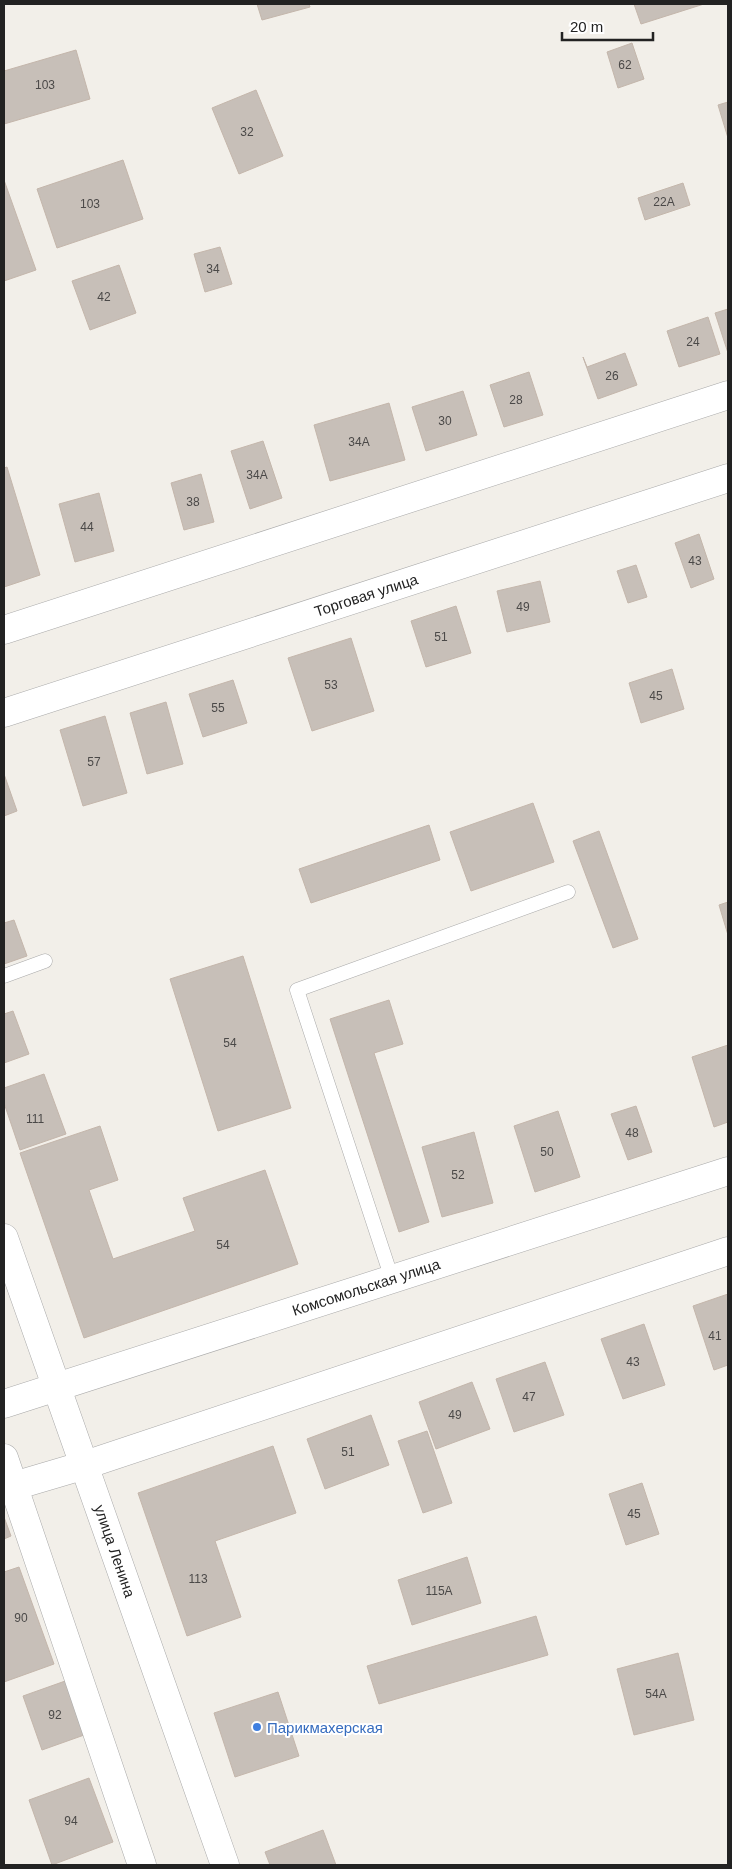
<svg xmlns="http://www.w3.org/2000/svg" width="732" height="1869" font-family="Helvetica,sans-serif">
	<rect width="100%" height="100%" fill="#f2efe9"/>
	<g fill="#c7bfb8" stroke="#c4b6ab">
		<path d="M257 4H309L310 7 262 20Z"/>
		<path d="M634 4H704L641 24Z"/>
		<path d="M632 43 644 79 618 88 607 52Z"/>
		<path d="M76 50 90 99 4 124V71Z"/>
		<path d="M256 90 283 156 239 174 212 108Z"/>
		<path d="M728 102V138L718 105Z"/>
		<path d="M123 160 143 219 57 248 37 189Z"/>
		<path d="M4 180 36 270 4 281Z"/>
		<path d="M683 183 690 205 645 220 638 198Z"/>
		<path d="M220 247 232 284 205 292 194 254Z"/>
		<path d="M119 265 136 313 90 330 72 281Z"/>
		<path d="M728 309V353L715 313Z"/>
		<path d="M708 317 720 354 679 367 667 331Z"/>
		<path d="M625 353 637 385 598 399 583 357 587 367Z"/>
		<path d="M529 372 543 415 504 427 490 385Z"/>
		<path d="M463 391 477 435 426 451 412 407Z"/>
		<path d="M389 403 405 460 330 481 314 425Z"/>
		<path d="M263 441 282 498 250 509 231 451Z"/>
		<path d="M7 467 40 575 4 587V468Z"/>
		<path d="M201 474 214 522 184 530 171 483Z"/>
		<path d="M99 493 114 551 75 562 59 504Z"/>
		<path d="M699 534 714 579 691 588 675 543Z"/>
		<path d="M636 565 647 597 628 603 617 571Z"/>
		<path d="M540 581 550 622 507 632 497 591Z"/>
		<path d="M456 606 471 653 426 667 411 621Z"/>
		<path d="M351 638 374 711 312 731 288 658Z"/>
		<path d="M672 669 684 709 641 723 629 683Z"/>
		<path d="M233 680 247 723 203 737 189 694Z"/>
		<path d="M166 702 183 764 147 774 130 713Z"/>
		<path d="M105 716 127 793 83 806 60 730Z"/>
		<path d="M4 774 17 811 4 816Z"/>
		<path d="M533 803 554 862 471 891 450 832Z"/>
		<path d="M429 825 440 860 311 903 299 869Z"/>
		<path d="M599 831 638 939 613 948 573 841Z"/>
		<path d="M728 902V935L719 905Z"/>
		<path d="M14 920 27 956 4 964V923Z"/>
		<path d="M243 956 291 1108 218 1131 170 979Z"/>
		<path d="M389 1000 403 1044 374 1053 429 1222 399 1232 330 1019Z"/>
		<path d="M13 1011 29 1054 4 1063V1014Z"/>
		<path d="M728 1045V1122L714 1127 692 1057Z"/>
		<path d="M44 1074 66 1134 20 1150 4 1103V1088Z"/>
		<path d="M636 1106 652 1152 628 1160 611 1114Z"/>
		<path d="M558 1111 580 1177 535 1192 514 1126Z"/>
		<path d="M100 1126 118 1180 89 1190 113 1259 195 1231 183 1198 265 1170 298 1264 84 1338 20 1153Z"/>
		<path d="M474 1132 493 1203 442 1217 422 1147Z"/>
		<path d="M728 1294V1365L714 1370 693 1306Z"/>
		<path d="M644 1324 665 1385 623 1399 601 1339Z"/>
		<path d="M545 1362 564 1415 514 1432 496 1379Z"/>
		<path d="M472 1382 490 1429 436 1449 419 1402Z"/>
		<path d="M371 1415 389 1465 325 1489 307 1439Z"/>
		<path d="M427 1431 452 1503 423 1513 398 1441Z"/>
		<path d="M273 1446 296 1513 215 1541 241 1617 187 1636 138 1493Z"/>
		<path d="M642 1483 659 1534 626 1545 609 1494Z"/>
		<path d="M4 1517 11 1536 4 1539Z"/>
		<path d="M467 1557 481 1603 412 1625 398 1580Z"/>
		<path d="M19 1567 54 1664 4 1682V1572Z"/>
		<path d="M536 1616 548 1655 379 1704 367 1666Z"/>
		<path d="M678 1653 694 1720 634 1735 617 1669Z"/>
		<path d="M68 1680 87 1734 42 1750 23 1696Z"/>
		<path d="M278 1692 299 1756 235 1777 214 1713Z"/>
		<path d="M89 1778 113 1842 52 1865 29 1800Z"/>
		<path d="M323 1830 336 1865H270L265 1852Z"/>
	</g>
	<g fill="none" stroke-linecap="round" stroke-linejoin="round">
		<defs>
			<g id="service">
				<path d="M4 976 45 961"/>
				<path d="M392 1279 297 990 568 892"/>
			</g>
			<g id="minor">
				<path d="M4 630 728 395"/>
				<path d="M4 713 728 478"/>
				<path d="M4 1404 728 1171"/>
				<path d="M14 1486 85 1465 728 1251"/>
			</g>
			<g id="tertiary">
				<path d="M4 1238 225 1865"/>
				<path d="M4 1458 142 1865"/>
			</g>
		</defs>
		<use href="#service" stroke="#a9a9a9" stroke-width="15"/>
		<use href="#minor" stroke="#a9a9a9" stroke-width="29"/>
		<use href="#tertiary" stroke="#a9a9a9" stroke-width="29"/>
		<use href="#service" stroke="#fff" stroke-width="14"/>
		<use href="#minor" stroke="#fff" stroke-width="28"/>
		<use href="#tertiary" stroke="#fff" stroke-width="28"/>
	</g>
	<circle fill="#3f7fe0" stroke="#fff" stroke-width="2" cx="257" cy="1727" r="5"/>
	<g text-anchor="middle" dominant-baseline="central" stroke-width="4" stroke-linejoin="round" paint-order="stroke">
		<g font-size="12" fill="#4b4948">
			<text x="625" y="65">62</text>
			<text x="45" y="85">103</text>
			<text x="247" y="132">32</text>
			<text x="664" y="202">22А</text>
			<text x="90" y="204">103</text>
			<text x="213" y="269">34</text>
			<text x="104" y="297">42</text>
			<text x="693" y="342">24</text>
			<text x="612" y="376">26</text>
			<text x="516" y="400">28</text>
			<text x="445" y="421">30</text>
			<text x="359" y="442">34А</text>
			<text x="257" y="475">34А</text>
			<text x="193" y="502">38</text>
			<text x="87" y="527">44</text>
			<text x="695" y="561">43</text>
			<text x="523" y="607">49</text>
			<text x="441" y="637">51</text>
			<text x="331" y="685">53</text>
			<text x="656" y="696">45</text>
			<text x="218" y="708">55</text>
			<text x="94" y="762">57</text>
			<text x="230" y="1043">54</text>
			<text x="35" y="1119">111</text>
			<text x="632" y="1133">48</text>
			<text x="547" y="1152">50</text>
			<text x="458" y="1175">52</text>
			<text x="223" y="1245">54</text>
			<text x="715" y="1336">41</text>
			<text x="633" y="1362">43</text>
			<text x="529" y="1397">47</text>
			<text x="455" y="1415">49</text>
			<text x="348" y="1452">51</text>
			<text x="634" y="1514">45</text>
			<text x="198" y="1579">113</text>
			<text x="439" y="1591">115А</text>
			<text x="21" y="1618">90</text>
			<text x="656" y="1694">54А</text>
			<text x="55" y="1715">92</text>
			<text x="71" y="1821">94</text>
		</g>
		<g font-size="15" fill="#222" stroke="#fff">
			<text transform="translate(366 595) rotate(-18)">Торговая улица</text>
			<text transform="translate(366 1287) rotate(-18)">Комсомольская улица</text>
			<text transform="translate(115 1551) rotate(71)">улица Ленина</text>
		</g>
		<g font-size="15" fill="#366cbe" stroke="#fff" text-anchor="start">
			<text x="267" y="1727">Парикмахерская</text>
		</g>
	</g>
	<rect width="732" height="1869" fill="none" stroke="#222222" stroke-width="10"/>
	<path d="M562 32v8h91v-8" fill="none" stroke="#222222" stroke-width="2.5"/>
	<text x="570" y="32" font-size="15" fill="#222222" stroke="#ffffff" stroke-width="4" paint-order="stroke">20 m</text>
</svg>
